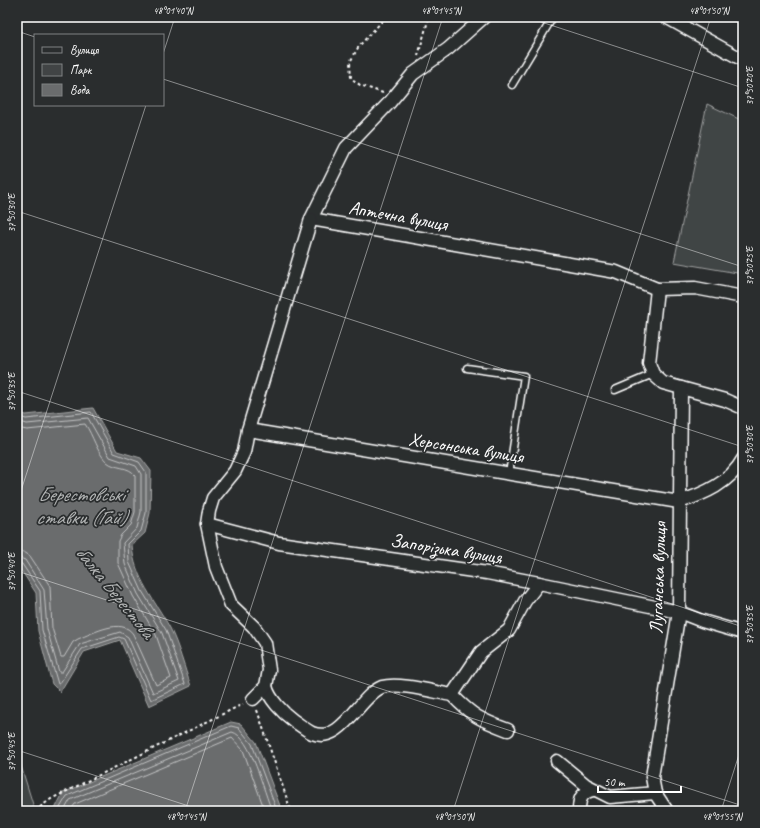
<svg xmlns="http://www.w3.org/2000/svg" width="760" height="828" font-family="Caveat,sans-serif">
	<rect width="100%" height="100%" fill="#2a2d2e"/>
	<filter id="ink" filterUnits="userSpaceOnUse"><feTurbulence type="fractalNoise" baseFrequency=".025" numOctaves="2"/><feDisplacementMap in="SourceGraphic" scale="8" xChannelSelector="R" yChannelSelector="G"/><feConvolveMatrix kernelMatrix="1 2 1 2 8 2 1 2 1" color-interpolation-filters="sRGB"/></filter>
	<g filter="url(#ink)">
		<g fill="#414445" stroke="#a0a2a2">
			<path d="M707 104 743 121V274L674 262Z"/>
			<path d="M17 753 35 811H17Z"/>
		</g>
		<g fill="#6a6c6d" stroke="#a6a7a7">
			<path d="M93 408 117 451 141 458 151 471 150 513 145 533 132 545C134 578 155 600 170 628 179 646 184 667 191 686L149 706 120 640 84 652 60 692 52 684 38 631 36 593 17 564V412L26 415Z"/>
			<path d="M231 722 241 724 256 742 282 811H54L63 793Z"/>
		</g>
		<g fill="none" stroke-linecap="round" stroke-linejoin="round">
			<g stroke="#c3c4c5" stroke-width="1">
				<path d="M17 416 26 419 91 412 114 453 139 462 146 472V513L141 531 128 544 129 562 142 591 166 630 185 684 151 700 124 639 119 637 82 649 60 683 58 684 42 630 40 591 22 564 17 562"/>
				<path d="M17 421 27 424 88 418 110 457 136 466 141 474V512L137 528 123 543 125 564 138 594 162 633 179 681 153 693 128 637 120 632 80 644 62 672H59L47 629 44 590 25 560 17 557"/>
				<path d="M17 428 27 430 85 424C93 435 97 453 107 462 115 469 129 466 135 475V512L131 525 121 535 118 541V563L133 596 156 635 171 678 156 685 133 634C122 617 93 633 78 639L73 642 64 657H61L52 628 50 586 30 556 24 552 17 551"/>
				<path d="M58 811 67 796 231 726 239 728 252 744 277 811"/>
				<path d="M64 811 70 800 232 732C251 736 264 793 272 811"/>
				<path d="M70 811 75 804 232 738 243 750 265 811"/>
			</g>
			<defs>
				<g id="service">
					<path d="M512 85 553 17"/>
					<path d="M467 368 524 376 509 474"/>
					<path d="M615 390 653 374"/>
				</g>
				<g id="minor">
					<path d="M484 17 448 49 413 74 390 102 346 148 311 219 616 272 657 289 695 288 743 297"/>
					<path d="M666 17 743 60"/>
					<path d="M657 289 649 363 653 374 663 383 725 400 743 408"/>
					<path d="M248 430 679 502C704 494 730 483 743 459"/>
					<path d="M207 524 279 543 487 573 539 583 679 612 702 621 743 633"/>
					<path d="M266 686C269 699 283 713 294 721 300 725 306 730 312 733 342 745 359 696 382 687 399 682 434 692 452 695"/>
					<path d="M253 699 266 686 269 670 265 643 254 627 231 605 216 567 207 524 209 511 213 498 235 471 244 452 248 430 311 219"/>
					<path d="M508 730C481 720 472 716 452 695L481 652 509 630 525 601 539 583"/>
					<path d="M557 761 586 785 610 797 655 793"/>
					<path d="M579 811C579 799 581 793 593 790"/>
					<path d="M667 811 655 793 652 777 679 612 681 388"/>
				</g>
			</defs>
			<use href="#service" stroke="#fff" stroke-width="9"/>
			<use href="#minor" stroke="#fff" stroke-width="15"/>
			<g stroke="#fff" stroke-width="2" stroke-dasharray="3 3" stroke-linecap="butt">
				<path d="M418 56 429 17"/>
				<path d="M383 93 360 85 351 78 350 62 359 46 386 17"/>
				<path d="M257 710 291 811"/>
				<path d="M35 811 51 799 243 704"/>
			</g>
			<use href="#service" stroke="#2a2d2e" stroke-width="6"/>
			<use href="#minor" stroke="#2a2d2e" stroke-width="12"/>
		</g>
	</g>
	<path fill="none" stroke="#fff" stroke-width="1" stroke-opacity="0.45" d="M526 17 743 88M17 31 35 37M163 54 175 17M163 79 743 267M17 211 743 447M17 391 743 627M17 503 146 105M17 571 743 806M17 750 204 811M185 811 443 17M453 811 711 17M721 811 743 742"/>
	<g text-anchor="middle" dominant-baseline="central" stroke-width="3.5" stroke-linejoin="round" paint-order="stroke">
		<g font-size="19" fill="#fff" stroke="#2a2d2e">
			<text transform="translate(398 216) rotate(10)">Аптечна вулиця</text>
			<text transform="translate(466 448) rotate(9)">Херсонська вулиця</text>
			<text transform="translate(446 549) rotate(9)">Запорізька вулиця</text>
			<text transform="translate(658 578) rotate(-88)">Луганська вулиця</text>
		</g>
		<g font-size="20" font-style="italic" fill="#b4b6b6" stroke="#2a2d2e">
			<text x="81" y="494">Берестовські<tspan x="81" dy="23">ставки (Гай)</tspan></text>
			<text transform="translate(115 592) rotate(51)">балка Берестова</text>
		</g>
	</g>
	<rect width="760" height="828" fill="none" stroke="#2a2d2e" stroke-width="44"/>
	<rect x="34" y="34" width="130" height="72" fill="#2a2d2e" stroke="#7f8182"/>
	<rect x="42" y="47" width="20" height="6" fill="#2a2d2e" stroke="#7f8182"/>
	<text x="70" y="54" font-size="12" fill="#ffffff">Вулиця</text>
	<rect x="42" y="64" width="20" height="12" fill="#414445" stroke="#7f8182"/>
	<text x="70" y="74" font-size="12" fill="#ffffff">Парк</text>
	<rect x="42" y="84" width="20" height="12" fill="#6a6c6d" stroke="#7f8182"/>
	<text x="70" y="94" font-size="12" fill="#ffffff">Вода</text>
	<path d="M598 786v6h83v-6" fill="none" stroke="#ffffff" stroke-width="2"/>
	<text x="604" y="786" font-size="12" fill="#ffffff" stroke="#2a2d2e" stroke-width="3" paint-order="stroke">50 m</text>
	<rect x="22" y="22" width="716" height="784" fill="none" stroke="#fff" stroke-width="1.5"/>
	<g font-size="10" text-anchor="middle" fill="#fff">
		<text x="173" y="14">48°01'40"N</text>
		<text x="441" y="14">48°01'45"N</text>
		<text x="709" y="14">48°01'50"N</text>
		<text transform="translate(749 86) rotate(-90)" y="4">37°50'20"E</text>
		<text transform="translate(11 213) rotate(-90)" y="4">37°50'30"E</text>
		<text transform="translate(749 266) rotate(-90)" y="4">37°50'25"E</text>
		<text transform="translate(11 392) rotate(-90)" y="4">37°50'35"E</text>
		<text transform="translate(749 445) rotate(-90)" y="4">37°50'30"E</text>
		<text transform="translate(11 572) rotate(-90)" y="4">37°50'40"E</text>
		<text transform="translate(749 625) rotate(-90)" y="4">37°50'35"E</text>
		<text transform="translate(11 752) rotate(-90)" y="4">37°50'45"E</text>
		<text x="186" y="820">48°01'45"N</text>
		<text x="454" y="820">48°01'50"N</text>
		<text x="722" y="820">48°01'55"N</text>
	</g>
</svg>
